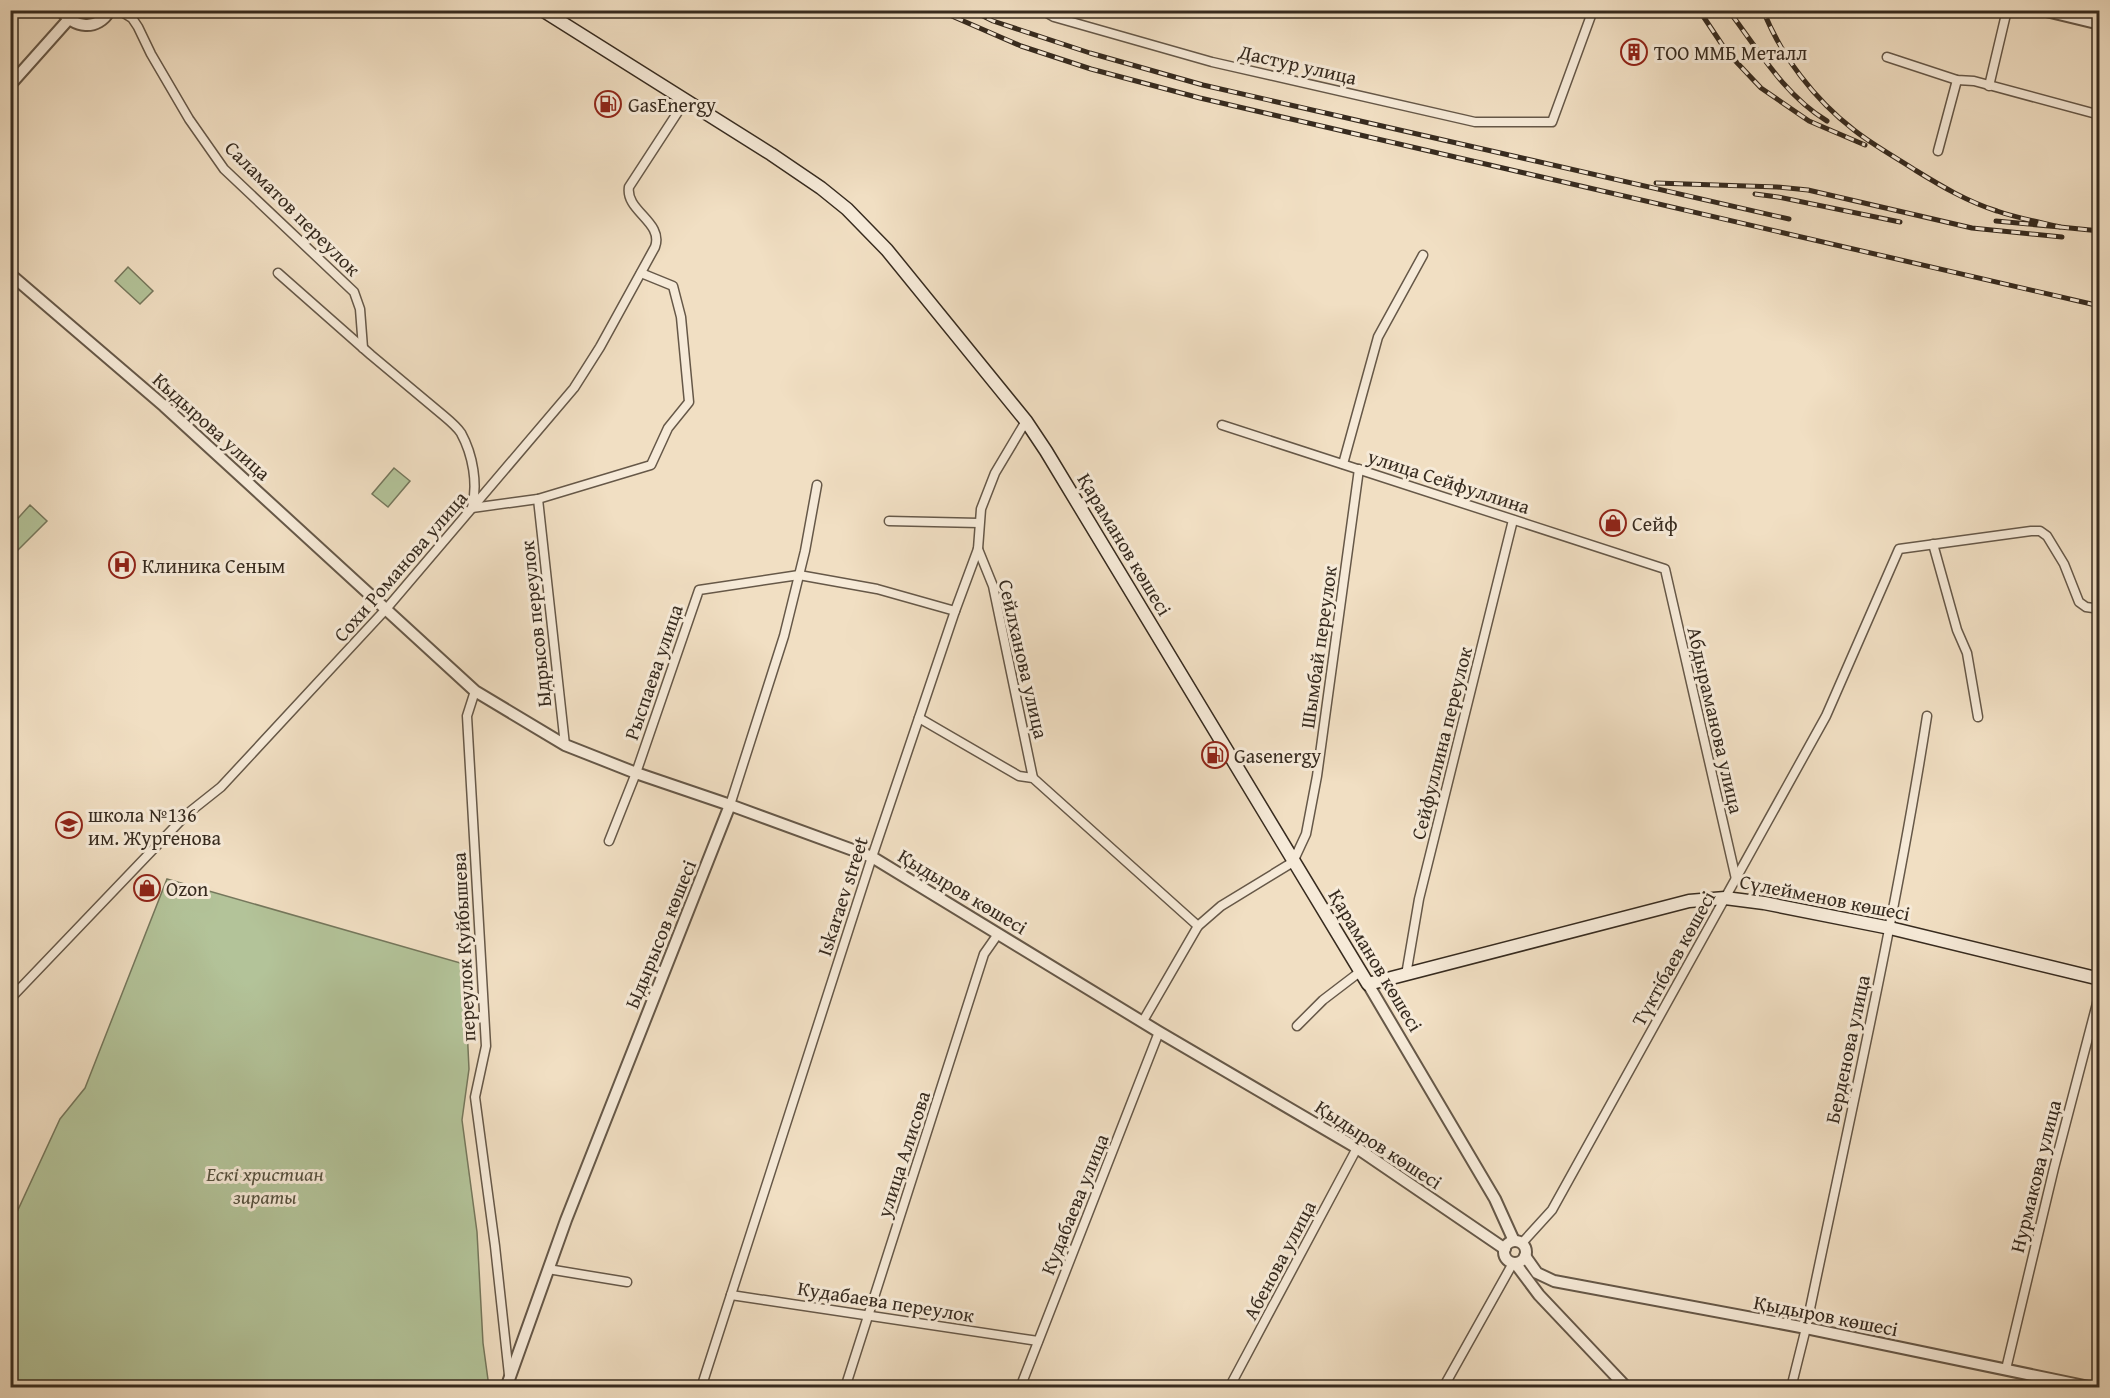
<svg xmlns="http://www.w3.org/2000/svg" width="2110" height="1398" font-family="'Gentium Book Plus',serif">
	<rect width="100%" height="100%" fill="#f1dfc3"/>
	<filter id="stains"><feTurbulence type="fractalNoise" baseFrequency=".00333" numOctaves="4"/><feColorMatrix values="0 0 0 0 .2 0 0 0 0 .09 0 0 0 0 .02 0 0 0 .5 -.17"/></filter>
	<radialGradient id="worn" r=".72"><stop offset=".6" stop-color="#630" stop-opacity="0"/><stop offset="1" stop-color="#630" stop-opacity=".3"/></radialGradient>
	<g fill="#b3c399" stroke="#75775c" stroke-width="1.5">
		<path d="M128 267 153 291 140 304 115 281Z"/>
		<path d="M394 468 410 481 388 507 372 494Z"/>
		<path d="M30 505 47 521 18 550 11 543V526Z"/>
		<path d="M167 879 464 964 469 1069 462 1120 477 1232 483 1343 489 1387H11V1225L60 1119 85 1088Z"/>
	</g>
	<g fill="none" stroke-linecap="round" stroke-linejoin="round">
		<defs>
			<g id="minor">
				<path d="M119 10 132 18 138 27 151 54 189 119 224 169 354 292 360 309 363 348"/>
				<path d="M1042 10 1054 17 1212 62 1475 122H1552L1593 10"/>
				<path d="M1887 57 1957 80 1974 81 2100 115"/>
				<path d="M1989 86 2007 10"/>
				<path d="M1938 151 1957 80"/>
				<path d="M278 273 371 355 444 416C450 421 457 427 461 433 473 455 478 484 472 508L538 499 651 465 668 428 689 402 681 317 673 286 641 273"/>
				<path d="M1222 425 1665 569 1736 879"/>
				<path d="M1343 464 1378 337 1423 255"/>
				<path d="M538 499 565 745"/>
				<path d="M889 521 979 523"/>
				<path d="M1933 544 1957 630 1967 653 1978 717"/>
				<path d="M978 549 993 586 1033 778"/>
				<path d="M475 691 467 716 486 1046 475 1097 495 1246 509 1375"/>
				<path d="M919 718 1019 776 1033 778 1198 926"/>
				<path d="M730 805 784 636 805 551 817 485"/>
				<path d="M609 841 636 773 699 590 799 575 877 589 955 611"/>
				<path d="M1406 975 1419 899 1513 520"/>
				<path d="M10 999 187 814 221 787 387 608 574 388 600 347 655 247C664 222 625 211 629 187L685 101"/>
				<path d="M1143 1021 1198 926 1221 906 1293 862 1306 834 1317 776 1359 469"/>
				<path d="M1297 1026 1323 1000 1361 971"/>
				<path d="M1522 1243 1552 1210 1826 716 1899 549 2031 531H2040L2047 536 2064 564 2079 602 2086 607 2100 609"/>
				<path d="M548 1269 627 1282"/>
				<path d="M731 1295 1038 1341"/>
				<path d="M2006 1369 2054 1168 2100 992"/>
				<path d="M701 1388 872 857 955 611 978 549 981 509 995 473 1026 421"/>
				<path d="M845 1388 984 954 998 934"/>
				<path d="M1020 1388 1159 1032"/>
				<path d="M1229 1388 1357 1148"/>
				<path d="M1443 1388 1513 1263"/>
				<path d="M1791 1388 1806 1328C1848 1125 1895 921 1927 716"/>
				<path d="M2047 1388 2050 1378"/>
			</g>
			<g id="tertiary">
				<path d="M61 10C73 28 98 32 110 10"/>
				<path d="M2042 10 2100 24"/>
				<path d="M10 85 68 20"/>
				<path d="M10 274 164 406 475 691 565 745 636 773 730 805 872 857 1159 1032 1357 1148 1505 1249"/>
				<path d="M1368 984 1495 1199 1514 1241"/>
				<circle cx="1515" cy="1252" r="11"/>
				<path d="M1525 1256 1537 1273 1554 1281 1806 1328 2094 1388"/>
				<path d="M1515 1263 1539 1295 1627 1388"/>
				<path d="M506 1388 566 1220 730 805"/>
			</g>
			<path id="secondary" d="M542 10 771 154 821 188 847 209 887 250 1026 421 1046 451 1368 984 1689 901 1725 898 1764 903 1890 928 2100 979"/>
		</defs>
		<use href="#minor" stroke="#665848" stroke-width="11"/>
		<use href="#tertiary" stroke="#665848" stroke-width="14"/>
		<use href="#secondary" stroke="#372b1f" stroke-width="15"/>
		<use href="#minor" stroke="#f6ead8" stroke-width="8"/>
		<use href="#tertiary" stroke="#f6ead8" stroke-width="10"/>
		<use href="#secondary" stroke="#f6ead8" stroke-width="12"/>
		<defs>
			<g id="rail">
				<path d="M938 10 1021 46 1091 69 1200 98 2100 306"/>
				<path d="M971 10 993 21 1090 53 1203 85 1789 219"/>
				<path d="M1699 10 1727 52 1761 88 1809 121 1865 145"/>
				<path d="M1763 10C1781 56 1815 100 1854 130 1873 145 1895 157 1915 170 1941 186 1968 202 1997 211 2017 218 2039 222 2060 227L1996 221"/>
				<path d="M1732 15C1760 53 1786 96 1827 121"/>
				<path d="M1656 183 1777 187 1808 190 1972 228 2062 237"/>
				<path d="M1755 194 1778 197 1900 222"/>
				<path d="M2060 227 2100 231"/>
			</g>
		</defs>
		<use href="#rail" stroke="#372b1f" stroke-width="5"/>
		<use href="#rail" stroke="#f6ead8" stroke-width="3" stroke-dasharray="9" stroke-linecap="butt"/>
	</g>
	<defs>
		<symbol id="building-ring" viewBox="-11 -11 22 22"><circle r="9.5" fill="#f6ead8" stroke="#8f2418" stroke-width="1.5"/><path d="M-4-6H4V6H1V3H-1V6H-4ZM-2.5-4.3h1.7v1.8h-1.7ZM.8-4.3h1.7v1.8H.8ZM-2.5-1h1.7V.8h-1.7ZM.8-1h1.7V.8H.8Z" fill="#8f2418"/></symbol>
		<symbol id="fuel-ring" viewBox="-11 -11 22 22"><circle r="9.5" fill="#f6ead8" stroke="#8f2418" stroke-width="1.5"/><path d="M-5.5-6h7V0h2V4h1.3V-2.5L3-4.5l.8-.8L6-3V5H2.5V1h-1V6h-7ZM-4.2-4.7v3.2H.2V-4.7Z" fill="#8f2418"/></symbol>
		<symbol id="shop-ring" viewBox="-11 -11 22 22"><circle r="9.5" fill="#f6ead8" stroke="#8f2418" stroke-width="1.5"/><path d="M-5-2.5h2.3a2.7 3.5 0 0 1 5.4 0H5L5.5 6h-11ZM-1.5-2.5h3a1.5 2.3 0 0 0-3 0Z" fill="#8f2418"/></symbol>
		<symbol id="hospital-ring" viewBox="-11 -11 22 22"><circle r="9.5" fill="#f6ead8" stroke="#8f2418" stroke-width="1.5"/><path d="M-5-5h3v3.5h4V-5h3V5h-3V1.5h-4V5h-3Z" fill="#8f2418"/></symbol>
		<symbol id="school-ring" viewBox="-11 -11 22 22"><circle r="9.5" fill="#f6ead8" stroke="#8f2418" stroke-width="1.5"/><path d="M0-5L7-2L0 1L-7-2ZM-4 1L0 2.5L4 1V4Q0 6-4 4Z" fill="#8f2418"/></symbol>
	</defs>
	<g fill-rule="evenodd">
		<use href="#building-ring" x="1619" y="37" width="30" height="30"/>
		<use href="#fuel-ring" x="593" y="89" width="30" height="30"/>
		<use href="#shop-ring" x="1598" y="508" width="30" height="30"/>
		<use href="#hospital-ring" x="107" y="550" width="30" height="30"/>
		<use href="#fuel-ring" x="1200" y="740" width="30" height="30"/>
		<use href="#school-ring" x="54" y="810" width="30" height="30"/>
		<use href="#shop-ring" x="132" y="873" width="30" height="30"/>
	</g>
	<g text-anchor="middle" dominant-baseline="central" stroke-width="6" stroke-linejoin="round" paint-order="stroke">
		<g font-size="20" fill="#372b1f" stroke="#f6ead8" text-anchor="start">
			<text x="1654" y="52">ТОО ММБ Металл</text>
			<text x="628" y="104">GasEnergy</text>
			<text x="1632" y="523">Сейф</text>
			<text x="142" y="565">Клиника Сеным</text>
			<text x="1234" y="755">Gasenergy</text>
			<text x="88" y="814">школа №136<tspan x="88" dy="23">им. Жургенова</tspan></text>
			<text x="166" y="888">Ozon</text>
		</g>
		<g font-size="20" fill="#372b1f" stroke="#f6ead8">
			<text transform="translate(1298 64) rotate(13)">Дастур улица</text>
			<text transform="translate(293 208) rotate(45)">Саламатов переулок</text>
			<text transform="translate(212 426) rotate(42)">Кыдырова улица</text>
			<text transform="translate(1449 481) rotate(18)">улица Сейфуллина</text>
			<text transform="translate(1125 544) rotate(59)">Қараманов көшесі</text>
			<text transform="translate(400 566) rotate(-49)">Сохи Романова улица</text>
			<text transform="translate(535 624) rotate(-96)">Ыдрысов переулок</text>
			<text transform="translate(1318 647) rotate(-82)">Шымбай переулок</text>
			<text transform="translate(1024 659) rotate(77)">Сейлханова улица</text>
			<text transform="translate(653 672) rotate(-71)">Рыспаева улица</text>
			<text transform="translate(1716 720) rotate(77)">Абдыраманова улица</text>
			<text transform="translate(1441 743) rotate(-76)">Сейфуллина переулок</text>
			<text transform="translate(963 891) rotate(31)">Қыдыров көшесі</text>
			<text transform="translate(842 896) rotate(-72)">Iskaraev street</text>
			<text transform="translate(1825 897) rotate(11)">Сүлейменов көшесі</text>
			<text transform="translate(660 934) rotate(-68)">Ыдырысов көшесі</text>
			<text transform="translate(463 947) rotate(-93)">переулок Куйбышева</text>
			<text transform="translate(1673 958) rotate(-61)">Түктібаев көшесі</text>
			<text transform="translate(1376 960) rotate(59)">Қараманов көшесі</text>
			<text transform="translate(1847 1049) rotate(-78)">Берденова улица</text>
			<text transform="translate(1379 1144) rotate(33)">Қыдыров көшесі</text>
			<text transform="translate(903 1154) rotate(-72)">улица Алисова</text>
			<text transform="translate(2035 1176) rotate(-76)">Нурмакова улица</text>
			<text transform="translate(1074 1204) rotate(-68)">Кудабаева улица</text>
			<text transform="translate(1279 1260) rotate(-62)">Абенова улица</text>
			<text transform="translate(886 1301) rotate(9)">Кудабаева переулок</text>
			<text transform="translate(1826 1315) rotate(11)">Қыдыров көшесі</text>
		</g>
		<g font-size="20" font-style="italic" fill="#56513e" stroke="#f6ead8">
			<text x="265" y="1173">Ескі христиан<tspan x="265" dy="23">зираты</tspan></text>
		</g>
	</g>
	<rect width="2110" height="1398" fill="none" stroke="#f1dfc3" stroke-width="36"/>
	<rect x="12" y="12" width="2086" height="1374" fill="none" stroke="#372b1f" stroke-width="3"/>
	<rect x="18" y="18" width="2074" height="1362" fill="none" stroke="#372b1f" stroke-width="1.5"/>
	<rect width="100%" height="100%" filter="url(#stains)"/>
	<rect width="100%" height="100%" fill="url(#worn)"/>
</svg>
